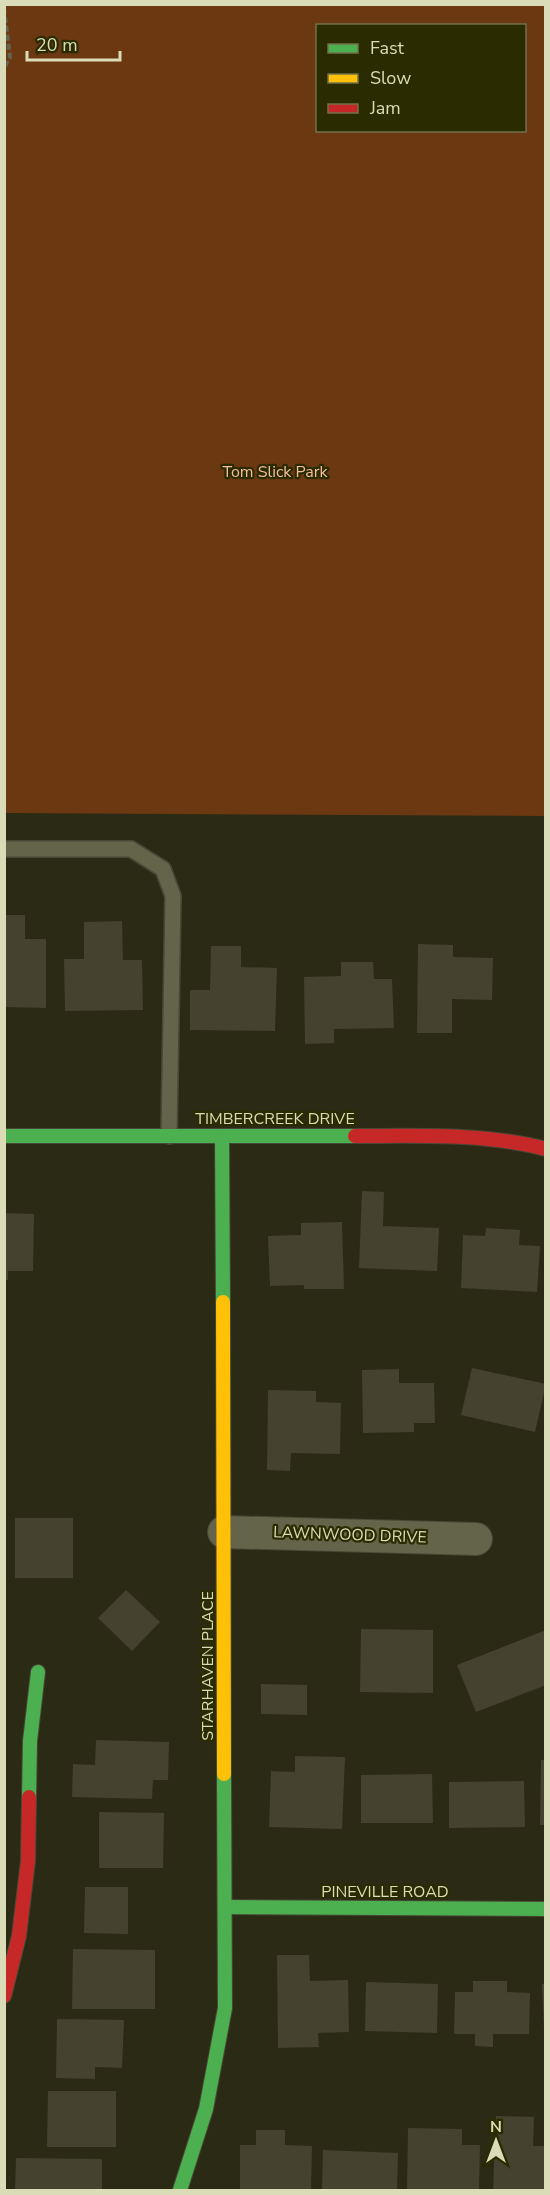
<svg xmlns="http://www.w3.org/2000/svg" width="550" height="2195" font-family="'Nunito Sans',sans-serif">
	<rect width="100%" height="100%" fill="#2b2b15"/>
	<path fill="#6c3811" fill-rule="evenodd" d="M5 4 545 5V816L5 813ZM318 26H524V130H318Z"/>
	<g fill="#45422f">
		<path d="M4 915H25V939H46V1008L4 1007Z"/>
		<path d="M122 921 123 960H142L143 1010 65 1011 64 959H84V922Z"/>
		<path d="M418 944 453 945V957L493 958 492 1000 452 999V1033H417Z"/>
		<path d="M211 946H241V967L277 968 275 1031 190 1030V990H210Z"/>
		<path d="M341 962H373L374 979H392L394 1028 334 1029V1043L305 1044 304 977 341 976Z"/>
		<path d="M362 1191 384 1192 383 1226 439 1228 437 1271 359 1268Z"/>
		<path d="M4 1213 34 1214 33 1271H8V1280H4Z"/>
		<path d="M342 1222 344 1289H304V1285L270 1286 268 1236 301 1235V1223Z"/>
		<path d="M486 1228 520 1230 519 1245 540 1246 537 1292 461 1288 463 1235 485 1236Z"/>
		<path d="M472 1368 546 1384 535 1432 461 1415Z"/>
		<path d="M399 1369V1383H434L435 1423H414V1432L363 1433 362 1370Z"/>
		<path d="M268 1390 316 1391V1402L341 1403 340 1454 291 1453 290 1471 267 1470Z"/>
		<rect x="15" y="1518" width="58" height="60"/>
		<path d="M126 1590 160 1622 132 1651 98 1618Z"/>
		<path d="M361 1629 433 1630V1693L360 1692Z"/>
		<path d="M546 1630V1685L476 1712 457 1665Z"/>
		<path d="M261 1684 307 1685V1715L261 1714Z"/>
		<path d="M96 1740 169 1742 168 1780H153L152 1799 72 1797 73 1764 95 1765Z"/>
		<path d="M295 1756 345 1757 342 1829 269 1827 271 1771 295 1772Z"/>
		<path d="M541 1760H546V1825H540Z"/>
		<path d="M432 1774 433 1823H361V1775Z"/>
		<path d="M524 1781 525 1827 449 1828V1782Z"/>
		<path d="M99 1812 164 1813 163 1868H99Z"/>
		<path d="M85 1887H128V1934L84 1933Z"/>
		<path d="M73 1949 155 1950V2009H72Z"/>
		<path d="M277 1955H309L310 1981 348 1980 349 2032 318 2033 319 2047 278 2048Z"/>
		<path d="M473 1981H507V1992L530 1993 529 2034H493V2047L475 2046V2034H454L455 1992H473Z"/>
		<path d="M366 1982 438 1984 437 2033 365 2031Z"/>
		<path d="M542 1984H546V2031H544Z"/>
		<path d="M57 2019 124 2020 122 2068 95 2067V2079L56 2078Z"/>
		<path d="M48 2091H116V2147H47Z"/>
		<path d="M496 2116 534 2117 533 2146H546V2189L493 2190Z"/>
		<path d="M408 2128 462 2129V2145H480L479 2190H407Z"/>
		<path d="M256 2130H285V2145L312 2146 311 2190H240V2145H256Z"/>
		<path d="M323 2150 398 2153 397 2190H322Z"/>
		<path d="M16 2158 102 2159V2190H15Z"/>
	</g>
	<g fill="none" stroke-linecap="round" stroke-linejoin="round">
		<defs>
			<path id="lane" d="M4 849H131L163 869 173 896 169 1136"/>
			<path id="street" d="M224 1532 476 1539"/>
			<g id="fast">
				<path d="M4 1136H355"/>
				<path d="M222 1136 223 1302"/>
				<path d="M29 1797 30 1741 38 1672"/>
				<path d="M225 1907 546 1909"/>
				<path d="M180 2190 206 2109 225 2008 224 1774"/>
			</g>
			<path id="slow" d="M223 1302 224 1774"/>
			<g id="jam">
				<path d="M355 1136C418 1136 485 1133 546 1149"/>
				<path d="M4 1996 19 1936 28 1861 29 1797"/>
			</g>
		</defs>
		<use href="#lane" stroke="#474835" stroke-width="18"/>
		<use href="#street" stroke="#474835" stroke-width="34"/>
		<use href="#fast" stroke="#474835" stroke-width="16"/>
		<use href="#slow" stroke="#474835" stroke-width="16"/>
		<use href="#jam" stroke="#474835" stroke-width="16"/>
		<path stroke="#63644d" stroke-width="4" stroke-dasharray="6 3" stroke-linecap="butt" d="M4 8 10 57 4 68"/>
		<use href="#lane" stroke="#636449" stroke-width="15"/>
		<use href="#street" stroke="#636449" stroke-width="32"/>
		<use href="#fast" stroke="#4caf50" stroke-width="14"/>
		<use href="#slow" stroke="#ffc107" stroke-width="14"/>
		<use href="#jam" stroke="#c62828" stroke-width="14"/>
	</g>
	<g text-anchor="middle" dominant-baseline="central" stroke-width="4.5" stroke-linejoin="round" paint-order="stroke">
		<g font-size="16" fill="#f5bd9f" stroke="#2b2b00">
			<text x="275" y="472">Tom Slick Park</text>
		</g>
		<g font-size="16" fill="#d9dcb6" stroke="#2b2b00">
			<text x="275" y="1119">TIMBERCREEK DRIVE</text>
			<text transform="translate(350 1535) rotate(2)">LAWNWOOD DRIVE</text>
			<text transform="translate(208 1666) rotate(-90)">STARHAVEN PLACE</text>
			<text x="385" y="1892">PINEVILLE ROAD</text>
		</g>
	</g>
	<rect width="550" height="2195" fill="none" stroke="#d9dcb6" stroke-width="12"/>
	<rect x="316" y="24" width="210" height="108" fill="#2b2b00" stroke="#717249" stroke-width="1.5"/>
	<rect x="328" y="44" width="30" height="9" fill="#4caf50" stroke="#717249" stroke-width="1.5"/>
	<text x="370" y="54" font-size="18" fill="#d9dcb6">Fast</text>
	<rect x="328" y="74" width="30" height="9" fill="#ffc107" stroke="#717249" stroke-width="1.5"/>
	<text x="370" y="84" font-size="18" fill="#d9dcb6">Slow</text>
	<rect x="328" y="104" width="30" height="9" fill="#c62828" stroke="#717249" stroke-width="1.5"/>
	<text x="370" y="114" font-size="18" fill="#d9dcb6">Jam</text>
	<g transform="translate(496 2141)" stroke="#2b2b00" stroke-width="4.5" paint-order="stroke">
	<path d="M0-4.5L10 22L0 15L-10 22Z" fill="#d9dcb6"/>
	<text y="-9" font-size="16" font-weight="bold" text-anchor="middle" fill="#d9dcb6">N</text>
	</g>
	<path d="M27 51v9h93v-9" fill="none" stroke="#d9dcb6" stroke-width="3"/>
	<text x="36" y="51" font-size="18" fill="#d9dcb6" stroke="#2b2b00" stroke-width="4.5" paint-order="stroke">20 m</text>
</svg>
